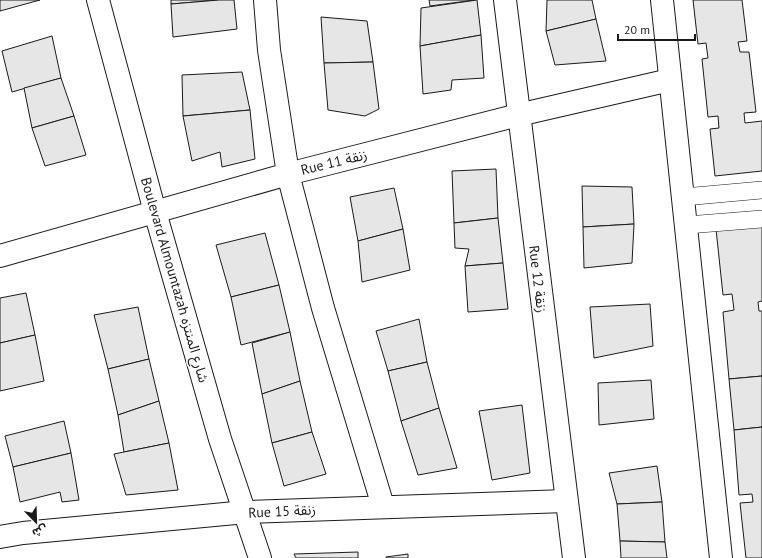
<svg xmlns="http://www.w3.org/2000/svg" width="762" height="558" font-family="'PT Sans','Noto Sans Arabic',sans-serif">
	<rect width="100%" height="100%" fill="#fff"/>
	<g fill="#e6e6e6" stroke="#1a1a1a">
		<path d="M0 0H40L0 11Z"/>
		<path d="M171 0H219L171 4Z"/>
		<path d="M219 0H234L237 29 173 37 171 4Z"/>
		<path d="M429 0H475L430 6Z"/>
		<path d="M477 0 481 35 420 46 421 8Z"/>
		<path d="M547 0H592L596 19 546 31Z"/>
		<path d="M693 0H742L747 41 738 42 740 52H749L756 112 744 113 745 123 762 121V171L715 176 710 129 719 128 718 116 708 117 702 59 708 58 706 43 698 44Z"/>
		<path d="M321 17 367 21 373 62 324 63Z"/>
		<path d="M596 19 606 61 555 65 546 31Z"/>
		<path d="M481 35 484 78 452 80 451 90 423 94 420 46Z"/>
		<path d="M52 36 61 78 12 92 2 51Z"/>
		<path d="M373 62 379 109 365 116 328 110 324 63Z"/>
		<path d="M242 72 250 110 183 116 182 75Z"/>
		<path d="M61 78 74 116 32 128 24 88Z"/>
		<path d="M250 110 255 159 222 167 220 152 192 161 183 116Z"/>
		<path d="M74 116 86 155 45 166 32 128Z"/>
		<path d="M496 169 498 218 454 223 452 171Z"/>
		<path d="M582 186 632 187 634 224 583 227Z"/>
		<path d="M394 188 403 229 358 241 350 197Z"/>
		<path d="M498 218 503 263 465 266 469 249 455 248 454 223Z"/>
		<path d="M634 224 632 263 584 268 583 227Z"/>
		<path d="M762 224V301L758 302 759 311H762V376L729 379 723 312 734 310 732 294 723 295 716 229Z"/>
		<path d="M403 229 410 270 362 282 358 241Z"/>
		<path d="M265 233 279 285 231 297 216 245Z"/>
		<path d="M503 263 508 309 468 312 465 266Z"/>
		<path d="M279 285 290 332 241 345 231 297Z"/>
		<path d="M26 293 35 335 0 343V298Z"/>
		<path d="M650 304 653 346 594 358 590 307Z"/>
		<path d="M138 307 149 359 108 369 94 315Z"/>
		<path d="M419 319 427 362 388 371 376 331Z"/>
		<path d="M290 332 300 381 262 394 252 343Z"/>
		<path d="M35 335 44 381 0 391V343Z"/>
		<path d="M149 359 159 401 118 415 108 369Z"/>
		<path d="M427 362 439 408 401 421 388 371Z"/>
		<path d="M762 376V427L734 430 729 379Z"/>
		<path d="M651 380 654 419 599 425 598 383Z"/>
		<path d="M300 381 312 432 272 443 262 394Z"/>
		<path d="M159 401 169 443 124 452 118 415Z"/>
		<path d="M522 405 530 473 492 480 479 411Z"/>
		<path d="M439 408 457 468 418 475 401 421Z"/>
		<path d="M64 421 71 453 13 467 5 436Z"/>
		<path d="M762 427V558H746L740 503 753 502 752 494 739 495 734 430Z"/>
		<path d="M312 432 326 474 284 486 272 443Z"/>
		<path d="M169 443 178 490 126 495 114 454Z"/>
		<path d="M71 453 79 500 62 502 60 492 20 502 13 467Z"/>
		<path d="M657 466 662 502 617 504 609 473Z"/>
		<path d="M662 502 665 542 620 541 617 504Z"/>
		<path d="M620 541 665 542 667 558H621Z"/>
		<path d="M358 552V558H296L294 554Z"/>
		<path d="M408 554V558H386V557Z"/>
	</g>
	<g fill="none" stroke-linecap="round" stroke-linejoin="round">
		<defs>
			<g id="pedestrian">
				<path d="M684 197 762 190"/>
				<path d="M687 225 762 219"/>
			</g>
			<g id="minor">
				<path d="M98 0 155 212 220 439 260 558"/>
				<path d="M265 0 269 50 288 174 323 308 383 506"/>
				<path d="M505 0 574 558"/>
				<path d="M662 0 721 558"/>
				<path d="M0 256 288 174 518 115 670 80"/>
				<path d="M0 537 23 533 246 512 566 501"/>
			</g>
		</defs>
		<use href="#pedestrian" stroke="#1a1a1a" stroke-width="18"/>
		<use href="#minor" stroke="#1a1a1a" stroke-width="24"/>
		<use href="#pedestrian" stroke="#fff" stroke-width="17"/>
		<use href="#minor" stroke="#fff" stroke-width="22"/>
	</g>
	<g text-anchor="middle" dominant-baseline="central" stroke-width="3" stroke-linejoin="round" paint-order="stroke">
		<g font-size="14" fill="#1a1a1a" stroke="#fff">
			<text transform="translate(334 162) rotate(-14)">Rue 11 زنقة</text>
			<text transform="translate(538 279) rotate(83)">Rue 12 زنقة</text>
			<text transform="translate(175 280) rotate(74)">Boulevard Almountazah شارع المنتزه</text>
			<text transform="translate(282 511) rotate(-3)">Rue 15 زنقة</text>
		</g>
	</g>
	<g transform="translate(36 522) rotate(157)" stroke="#ffffff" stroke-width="3" paint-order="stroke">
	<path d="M0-3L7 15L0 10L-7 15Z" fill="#1a1a1a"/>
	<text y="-6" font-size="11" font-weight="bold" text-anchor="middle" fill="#1a1a1a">ش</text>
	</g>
	<path d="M618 34v6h77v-6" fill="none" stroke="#1a1a1a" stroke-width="2"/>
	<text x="624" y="34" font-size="12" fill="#1a1a1a" stroke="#ffffff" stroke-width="3" paint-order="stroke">20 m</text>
</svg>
